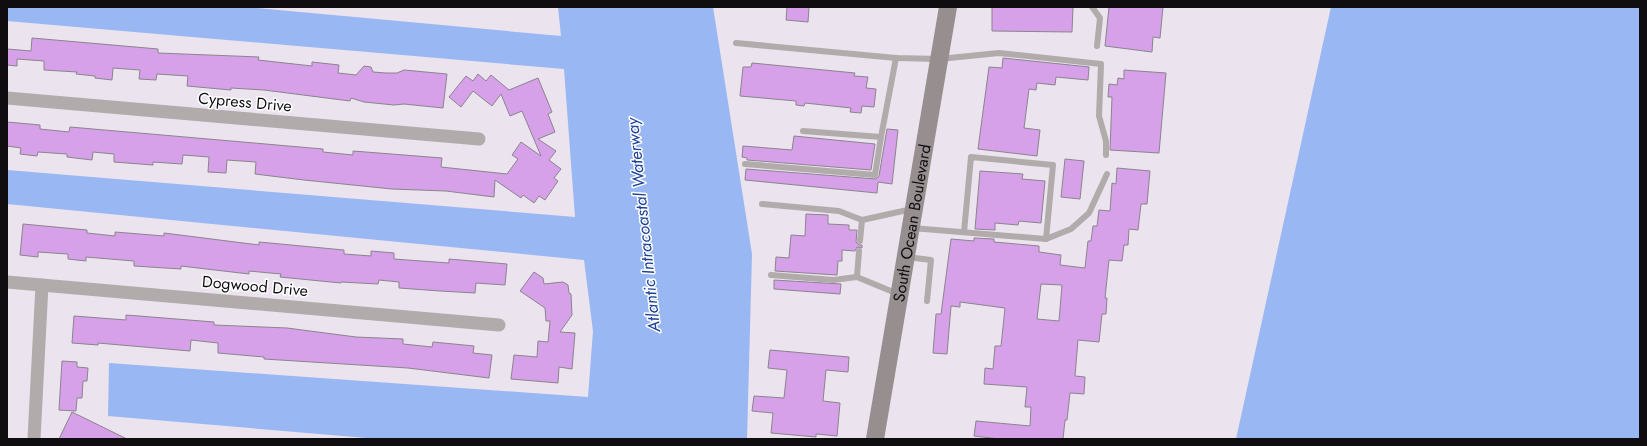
<svg xmlns="http://www.w3.org/2000/svg" width="1647" height="446" font-family="Jost,sans-serif">
	<rect width="100%" height="100%" fill="#ebe3ed"/>
	<g fill="#98b7f3">
		<path d="M7 7H245L561 36 558 7H713L752 254 747 439H378L108 416 109 363 588 397 593 331 584 260 7 204V170L575 217 564 69 7 21Z"/>
		<path d="M1331 7H1640V439H1236Z"/>
	</g>
	<g fill="#d6a1e9" stroke="#8a848d" fill-rule="evenodd">
		<path d="M787 7H809L808 22 786 20Z"/>
		<path d="M992 7H1073L1072 32 992 31Z"/>
		<path d="M1109 7H1163L1160 38 1153 37 1152 52 1105 46Z"/>
		<path d="M32 38 158 49V53L259 57 258 60 312 66V62L339 65 338 73 356 75 364 66 371 67 373 72 386 73H397L404 70 447 74 443 108 404 104 394 105 364 102 351 98 350 101 264 90 231 88V90L187 86 188 76 157 74 156 80 139 79 140 70 113 68 112 80 95 78V76L76 74 77 72 44 70V61L17 59V66L7 65V49L31 51Z"/>
		<path d="M1003 58 1089 67 1088 80 1056 77 1055 85 1037 83 1036 90 1029 89 1024 128 1040 130 1037 156 978 149 989 67 1002 68Z"/>
		<path d="M752 63 855 73 854 76 868 77 866 88 876 89 874 107 862 106 861 113 850 112 851 108 805 103 804 106 796 105V101L740 96 743 67H751Z"/>
		<path d="M1124 70 1166 73 1159 153 1110 150 1112 97H1108L1109 84 1117 85 1118 78 1124 79Z"/>
		<path d="M478 74 486 81 491 75 509 90 538 78 552 112 548 114 555 132 538 139 556 151 549 160 561 169 554 178 558 181 545 200 539 196 534 203 523 195 521 198 495 180 494 197 446 191 392 189 304 180 255 174 256 162 227 160 226 173 208 172 209 157 183 155 182 164 153 162V165L114 162V154L93 152 92 160 67 157V154L38 152 37 156 20 154 21 148 7 146V122L40 125V129L69 132 70 127 323 149V152L353 155V151L442 158 441 167 507 174 518 159 512 155 521 142 541 156 522 111 510 116 501 94 492 106 473 91 461 107 449 97 466 76 473 81Z"/>
		<path d="M887 129 898 130 892 184 878 182 877 193 745 180 746 169 876 179 879 176Z"/>
		<path d="M794 136 875 144 871 170 747 160V158L742 157 743 146 792 150Z"/>
		<path d="M1065 159 1084 161 1080 199 1061 197Z"/>
		<path d="M1117 168 1150 171 1147 204H1141L1138 230 1129 229 1128 245H1124L1122 261 1109 260 1105 298H1107L1106 314H1102L1099 342 1078 340 1075 376 1085 377 1084 394 1070 393 1067 420H1065L1063 439H999L974 436 976 421 1030 426 1031 407H1025L1027 387 984 384 985 368 993 369 995 346H1001L1005 308 960 302V307L951 306 947 354 933 353 936 314H941L951 239 974 241V238L994 239V242L1039 246V252L1061 255 1060 265 1085 268 1088 241H1091L1093 226H1097L1099 210 1110 211 1112 183 1116 184ZM1041 284 1062 285 1059 321 1037 319Z"/>
		<path d="M980 171 1023 174 1022 179 1045 181 1041 223 1019 221 1018 225 995 223V230L975 229Z"/>
		<path d="M806 214 828 215V224L849 225V230H857L856 242 859 245H862V248L857 247 855 251 842 250V261H838L837 275 775 271 776 257 789 258 791 235 805 236Z"/>
		<path d="M23 224 87 230V233L115 236V232L164 236V233L259 245V242L344 250V254L371 256V251L394 253V259L449 263V259L507 264 505 285 476 283 475 293 440 291 399 288V282L379 280 378 284 341 282V283L280 277 281 274 249 271V274L181 266V269L134 266V261L86 257V261L68 259V254L38 252V257L20 255Z"/>
		<path d="M534 272 543 278 544 284 563 282 568 285 569 293 571 294 572 315 560 332 575 333 572 369 559 367 558 383 511 379 514 355 537 357 538 341 548 342 550 321H546L545 308 520 291Z"/>
		<path d="M774 280 841 284 840 294 774 289Z"/>
		<path d="M126 315 214 322V325L287 328 356 337 403 339V344L432 347 433 342 474 346 473 353 492 355 489 378 408 368 264 359V357L218 353V343L191 340 190 351 98 343V345L72 343 74 316 126 320Z"/>
		<path d="M770 350 849 357 848 372 826 370 823 401 840 403 837 436 816 434V437L771 433 773 413 752 411 754 396 784 398 787 370 768 368Z"/>
		<path d="M62 361 77 362V367L88 368 87 381H83L82 398H77L76 411 59 410Z"/>
		<path d="M72 412 127 439H59Z"/>
	</g>
	<g fill="none" stroke-linecap="round" stroke-linejoin="round">
		<g stroke="#b1abab" stroke-width="6">
			<path d="M1092 7 1100 18 1097 46"/>
			<path d="M736 43 896 58 939 59 999 53 1101 64 1099 116 1106 141V155"/>
			<path d="M803 131 881 137 896 58"/>
			<path d="M745 164 875 175 881 137"/>
			<path d="M762 204 839 211 862 220"/>
			<path d="M912 228 1046 239 1071 229 1089 213 1107 174"/>
			<path d="M964 232 971 157 1053 165 1046 239"/>
			<path d="M860 241 862 220 912 209"/>
			<path d="M859 251 857 277 898 294"/>
			<path d="M907 257 931 260 927 301"/>
			<path d="M771 275 833 280 857 277"/>
		</g>
		<g stroke="#b1abab" stroke-width="13">
			<path d="M7 98 479 139"/>
			<path d="M7 282 499 325"/>
			<path d="M34 439 42 285"/>
		</g>
		<path stroke="#968e8f" stroke-width="18" id="s1" d="M875 439 948 7"/>
	</g>
	<g text-anchor="middle" dominant-baseline="central" stroke-width="3" stroke-linejoin="round" paint-order="stroke">
		<g font-size="16" fill="#0f0d10" stroke="#fff">
			<text transform="translate(245 102) rotate(5)">Cypress Drive</text>
			<text stroke="none"><textPath href="#s1" startOffset="219">South Ocean Boulevard</textPath></text>
			<text transform="translate(255 286) rotate(5)">Dogwood Drive</text>
		</g>
		<g font-size="17" font-style="italic" fill="#1c4195" stroke="#fff">
			<text transform="translate(643 225) rotate(-96)">Atlantic Intracoastal Waterway</text>
		</g>
	</g>
	<rect width="1647" height="446" fill="none" stroke="#0f0d10" stroke-width="16"/>
</svg>
